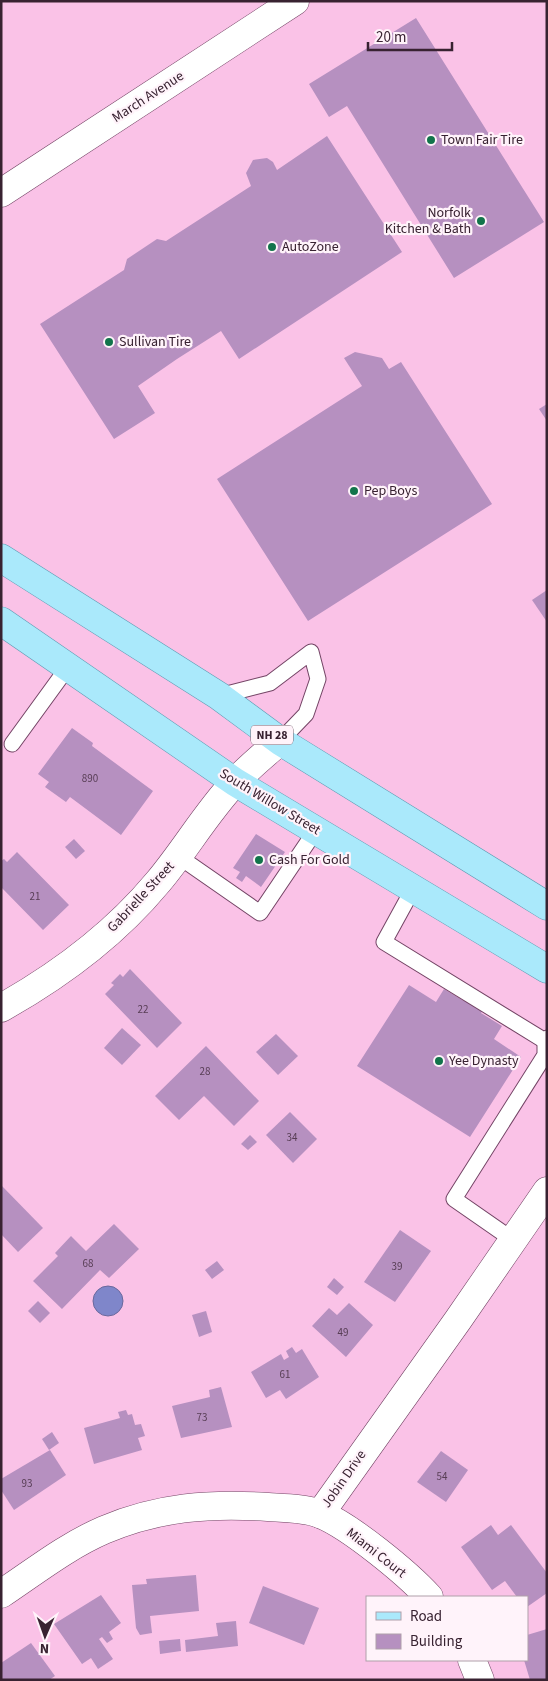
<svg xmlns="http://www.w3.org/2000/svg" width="548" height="1681" font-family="'Source Sans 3',sans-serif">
	<rect width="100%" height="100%" fill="#fac2e7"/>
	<circle fill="#7f86ca" stroke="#6a689c" cx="108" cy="1301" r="15"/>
	<g fill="#b690c0">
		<path d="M416 18 544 222 454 278 347 106 329 117 309 84Z"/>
		<path d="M327 136 402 252 239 359 221 331 177 359 138 386 155 413 114 439 40 324 124 270 127 259 157 239 166 241 251 186 246 173 253 160 267 158 273 162 277 170Z"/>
		<path d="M355 352 382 358 389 369 401 362 492 504 308 621 217 479 362 386 344 358Z"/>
		<path d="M547 404V421L539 409Z"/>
		<path d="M547 590V622L532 600Z"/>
		<path d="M72 728 93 743 92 746 153 791 121 835 70 797 66 802 45 787 49 782 38 774Z"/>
		<path d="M256 834 285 852 261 887 246 876 242 882 236 878 240 872 233 868Z"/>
		<path d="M74 839 85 851 76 859 65 847Z"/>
		<path d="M17 852 69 905 43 930 1 887V861L4 859 7 862Z"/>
		<path d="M130 969 182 1023 157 1048 105 994 114 985 111 983 120 974 123 977Z"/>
		<path d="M409 985 436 1002 444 989 464 1001 467 997 484 1008 481 1013 502 1026 494 1039 521 1057 470 1137 357 1066Z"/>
		<path d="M122 1028 141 1045 122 1065 104 1048Z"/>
		<path d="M276 1034 298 1056 278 1075 256 1052Z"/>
		<path d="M206 1046 259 1101 234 1126 204 1096 179 1120 155 1096Z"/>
		<path d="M290 1112 317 1139 293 1163 266 1135Z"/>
		<path d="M250 1135 257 1142 248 1150 241 1144Z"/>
		<path d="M1 1185 43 1228 18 1252 1 1234Z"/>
		<path d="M114 1224 139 1249 109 1278 100 1270 62 1309 33 1281 58 1256 55 1253 71 1236 86 1251Z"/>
		<path d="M400 1230 431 1251 395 1302 364 1282Z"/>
		<path d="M217 1261 224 1270 212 1279 205 1270Z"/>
		<path d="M334 1278 344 1287 337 1295 327 1287Z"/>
		<path d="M38 1301 50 1313 40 1323 28 1311Z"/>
		<path d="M349 1303 373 1325 346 1357 312 1326 329 1308 337 1315Z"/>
		<path d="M206 1311 212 1332 199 1337 192 1315Z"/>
		<path d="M292 1347 296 1353 302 1349 319 1377 286 1399 280 1390 266 1398 251 1372 281 1354 284 1360 289 1357 286 1351Z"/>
		<path d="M221 1387 232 1427 181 1438 172 1406 210 1397 209 1390Z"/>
		<path d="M126 1410 128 1415 132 1414 135 1425 141 1424 145 1436 138 1438 142 1450 94 1464 84 1428 120 1418 118 1412Z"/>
		<path d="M52 1432 59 1443 49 1450 42 1439Z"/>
		<path d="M50 1450 66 1475 14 1510 1 1490V1479Z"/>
		<path d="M441 1451 468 1470 446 1502 417 1482Z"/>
		<path d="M491 1525 498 1535 511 1525 547 1573V1593L527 1607V1597H517L505 1581 492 1590 461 1547Z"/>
		<path d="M196 1575 199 1611 150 1616 152 1633 140 1635 136 1628 132 1585 147 1584 146 1579Z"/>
		<path d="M263 1586 319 1608 304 1645 249 1623Z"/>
		<path d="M101 1595 121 1623 109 1632 113 1639 107 1643 102 1637 99 1639 113 1659 98 1669 91 1658 82 1664 54 1624Z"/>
		<path d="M236 1621 238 1646 186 1652 185 1640 218 1636 216 1623Z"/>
		<path d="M547 1629V1680H530L524 1660H527V1635Z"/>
		<path d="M180 1639 181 1651 160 1654 159 1641Z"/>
		<path d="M31 1643 55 1676 49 1680H1V1663Z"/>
	</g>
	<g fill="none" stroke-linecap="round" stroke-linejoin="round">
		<defs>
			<g id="lane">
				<path d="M219 696 270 683 311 652 318 679 306 714 280 741"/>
				<path d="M12 744 68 667"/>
				<path d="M178 856 260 913 316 830"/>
				<path d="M413 889 384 942 545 1041 547 1038"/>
				<path d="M513 1240 454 1199 545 1055V1041"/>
			</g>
			<g id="street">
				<path d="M1 193 295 1"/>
				<path d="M1 1008C60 975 114 935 158 882 185 850 206 813 235 782 249 767 265 754 280 741"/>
				<path d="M320 1514 458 1320 547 1191"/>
				<path d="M1 1594C34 1572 67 1546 104 1530 158 1507 210 1503 268 1507 284 1508 305 1508 320 1514 350 1526 407 1573 429 1597"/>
				<path d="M472 1660 480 1680"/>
			</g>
			<g id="primary">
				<path d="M1 558 219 696 280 741 547 906"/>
				<path d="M1 621 235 782 547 969"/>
			</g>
		</defs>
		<use href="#lane" stroke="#734465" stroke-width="17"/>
		<use href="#street" stroke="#734465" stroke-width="29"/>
		<use href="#primary" stroke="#5d9ab2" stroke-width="29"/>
		<use href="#lane" stroke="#fff" stroke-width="15"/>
		<use href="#street" stroke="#fff" stroke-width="28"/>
		<use href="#primary" stroke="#aae9fb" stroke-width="28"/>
	</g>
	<g fill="#12744b" stroke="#fff3fa" stroke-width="2">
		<circle cx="431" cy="140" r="5"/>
		<circle cx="481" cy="221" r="5"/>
		<circle cx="272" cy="247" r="5"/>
		<circle cx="109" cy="342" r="5"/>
		<circle cx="354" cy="491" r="5"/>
		<circle cx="259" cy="860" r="5"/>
		<circle cx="439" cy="1061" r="5"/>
	</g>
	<g text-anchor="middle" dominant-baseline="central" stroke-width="4.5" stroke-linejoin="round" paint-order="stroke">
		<g font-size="11" fill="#583e55">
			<text x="90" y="778">890</text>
			<text x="35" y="896">21</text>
			<text x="143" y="1009">22</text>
			<text x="205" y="1071">28</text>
			<text x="292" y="1137">34</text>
			<text x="88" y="1263">68</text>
			<text x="397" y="1266">39</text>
			<text x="343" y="1332">49</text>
			<text x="285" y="1374">61</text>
			<text x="202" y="1417">73</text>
			<text x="442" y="1476">54</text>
			<text x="27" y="1483">93</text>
		</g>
		<rect fill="#fff3fa" stroke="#74616d" stroke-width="1" x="251" y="725.5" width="42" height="19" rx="4"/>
		<g font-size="12" font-weight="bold" fill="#382231">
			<text x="272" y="735">NH 28</text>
		</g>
		<g font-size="14" fill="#382231" stroke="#fff3fa">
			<text transform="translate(148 97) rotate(-33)">March Avenue</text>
			<text transform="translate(270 802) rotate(31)">South Willow Street</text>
			<text transform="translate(141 897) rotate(-47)">Gabrielle Street</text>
			<text transform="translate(344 1479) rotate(-55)">Jobin Drive</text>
			<text transform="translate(376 1553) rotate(38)">Miami Court</text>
		</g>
		<g font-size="14" fill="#382231" stroke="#fff3fa" text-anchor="start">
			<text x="441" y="140">Town Fair Tire</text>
			<text x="471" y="213" text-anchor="end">Norfolk<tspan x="471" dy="16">Kitchen &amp; Bath</tspan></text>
			<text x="282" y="247">AutoZone</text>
			<text x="119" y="342">Sullivan Tire</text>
			<text x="364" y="491">Pep Boys</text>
			<text x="269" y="860">Cash For Gold</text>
			<text x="449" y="1061">Yee Dynasty</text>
		</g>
	</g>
	<rect width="548" height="1681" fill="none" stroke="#382231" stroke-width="5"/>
	<rect x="366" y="1596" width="162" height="65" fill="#fff3fa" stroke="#af9faa"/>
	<rect x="376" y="1612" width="25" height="8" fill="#aae9fb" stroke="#af9faa"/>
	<text x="410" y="1621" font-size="15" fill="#382231">Road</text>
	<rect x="376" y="1634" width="25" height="15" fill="#b690c0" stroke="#af9faa"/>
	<text x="410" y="1646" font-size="15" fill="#382231">Building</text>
	<g transform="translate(45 1636) rotate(182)" stroke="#fff3fa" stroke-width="4" paint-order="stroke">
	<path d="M0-4L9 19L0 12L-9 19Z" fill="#382231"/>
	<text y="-8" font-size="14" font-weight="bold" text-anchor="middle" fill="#382231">N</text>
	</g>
	<path d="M368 42v8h84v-8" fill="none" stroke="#382231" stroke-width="2.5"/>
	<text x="376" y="42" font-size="15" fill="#382231" stroke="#fff3fa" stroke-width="4" paint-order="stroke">20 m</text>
</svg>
